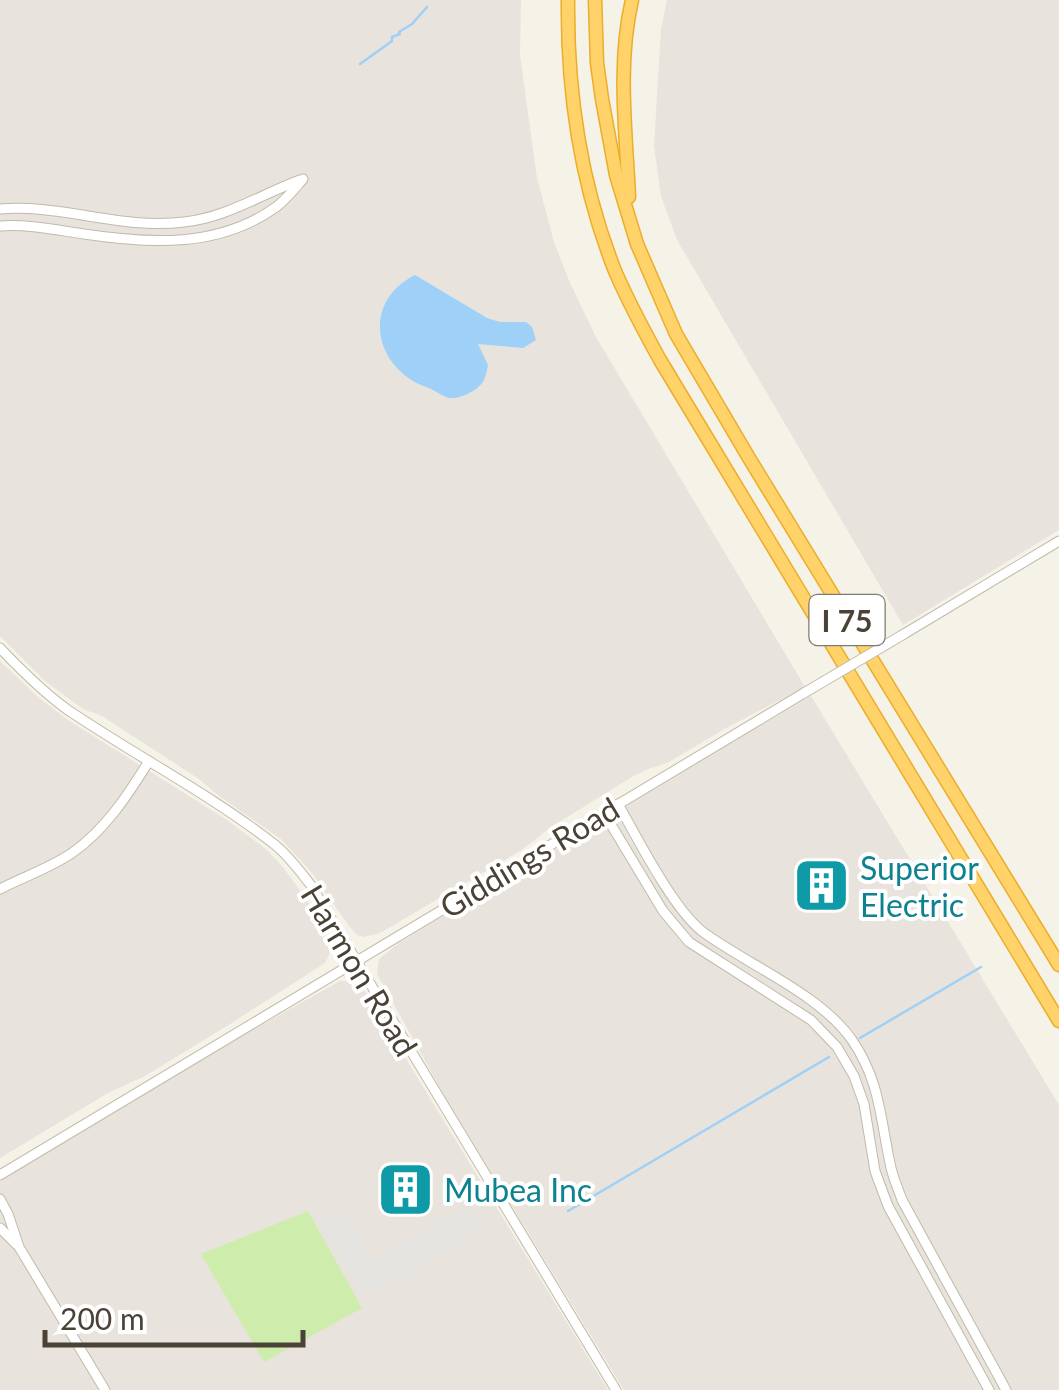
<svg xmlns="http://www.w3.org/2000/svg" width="1059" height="1390" font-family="Lato,sans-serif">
	<rect width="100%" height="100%" fill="#f5f2e8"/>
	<g fill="#e8e3dc">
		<path d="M0 0H521L520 55 537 178 554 242 570 283 596 337 805 687 726 728 669 762 648 769 632 777 551 827 523 849 380 933 364 937 357 935 349 926 312 873 281 839 219 796 199 779 102 716 83 709 45 681 0 636Z"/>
		<path d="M667 0H1059V530L903 625 677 240 661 196 654 146 661 29Z"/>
		<path d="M0 661 39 698 68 720 227 820 267 850 282 866 307 900 331 942 332 948 325 963 230 1024 145 1076 108 1093 0 1158Z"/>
		<path d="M811 696 1059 1105V1390H624L443 1093 377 974 379 959 399 943 648 791Z"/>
		<path d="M340 981 353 982 364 990 608 1390H0V1181L190 1065Z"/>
	</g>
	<path fill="#ceedad" d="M308 1211 362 1308 264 1362 201 1254Z"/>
	<path fill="#e6e4e0" d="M343 1202 345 1211 375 1261 469 1203 484 1228 377 1294 372 1286 362 1292 316 1218Z"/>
	<path fill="#9fd0f7" d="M415 275 487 318 500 322H526L532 327 536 340 523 348 478 344 488 365C487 370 486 375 484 380 479 390 461 399 450 398 443 397 436 391 429 388 375 371 359 303 415 275Z"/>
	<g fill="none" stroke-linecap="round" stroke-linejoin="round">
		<g stroke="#9fd0f7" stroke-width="2.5">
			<path d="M360 64 392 41V37L400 34 399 32 412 24 427 7"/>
			<path d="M860 1038 981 967"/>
			<path d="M568 1211 829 1057"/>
		</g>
		<defs>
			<g id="minor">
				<path d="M0 209C62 204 122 230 184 222 225 218 262 194 300 180"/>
				<path d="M0 226C28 224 56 230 84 234 150 244 219 248 276 207 286 200 295 188 303 179"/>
				<path d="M904 634 1059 541"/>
				<path d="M0 648C21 670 43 692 68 710 136 756 210 794 274 844 288 855 299 870 310 884L616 1390"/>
				<path d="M618 804C638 839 673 909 703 932 748 965 820 994 852 1040 880 1081 880 1117 890 1163 892 1176 898 1188 902 1200L1006 1390"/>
				<path d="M604 813 663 911 689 942 811 1020 837 1047 854 1076 864 1104 875 1171 888 1206 989 1390"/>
				<path d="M0 889C23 877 50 868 72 853 105 830 128 795 149 761"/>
				<path d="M0 1175 804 693"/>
				<path d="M0 1199 8 1214 19 1247 105 1390"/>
				<path d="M0 1228 16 1244"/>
			</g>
			<g id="highway">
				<path d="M568 0C567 92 581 185 615 271 628 301 644 331 660 360L1059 1021"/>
				<path d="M595 0 597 63 602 99 616 175 637 244 676 334 749 458 1059 965"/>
				<path d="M629 197C626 131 617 65 632 0"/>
			</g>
		</defs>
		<use href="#minor" stroke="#c2baa9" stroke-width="11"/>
		<use href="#highway" stroke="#ecad2b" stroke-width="15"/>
		<use href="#minor" stroke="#fff" stroke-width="9"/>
		<use href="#highway" stroke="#ffd369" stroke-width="12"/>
		<defs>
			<path id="minor-bridge" d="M804 693 904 634"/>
		</defs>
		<use href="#minor-bridge" stroke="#c2baa9" stroke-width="11" stroke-linecap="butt"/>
		<use href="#minor-bridge" stroke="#fff" stroke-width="9"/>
	</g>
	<defs>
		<symbol id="building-square" viewBox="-11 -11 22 22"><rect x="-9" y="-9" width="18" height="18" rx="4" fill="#0f9aa8" stroke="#fff"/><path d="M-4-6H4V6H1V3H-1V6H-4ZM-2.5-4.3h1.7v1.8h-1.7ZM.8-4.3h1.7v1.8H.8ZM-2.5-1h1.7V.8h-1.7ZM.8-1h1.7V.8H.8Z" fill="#fff"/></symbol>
	</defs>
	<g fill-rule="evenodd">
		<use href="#building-square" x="790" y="854" width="63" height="63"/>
		<use href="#building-square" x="374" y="1158" width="63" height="63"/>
	</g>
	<g text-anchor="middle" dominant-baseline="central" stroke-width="8" stroke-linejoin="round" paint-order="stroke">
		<rect fill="#fff" stroke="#807b72" stroke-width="2.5" x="809.5" y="595" width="75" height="50" rx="8"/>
		<g font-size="30" font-weight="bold" fill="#4a4236">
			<text x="847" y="620">I 75</text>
		</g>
		<g font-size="32" fill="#4a4236" stroke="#fff">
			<text transform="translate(529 857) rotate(-31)">Giddings Road</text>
			<text transform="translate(360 970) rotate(59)">Harmon Road</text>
		</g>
		<g font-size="32" fill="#0d838f" stroke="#fff" text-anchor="start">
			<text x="860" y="867">Superior<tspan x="860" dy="37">Electric</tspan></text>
			<text x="444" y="1189">Mubea Inc</text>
		</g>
	</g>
	<path d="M45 1330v15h258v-15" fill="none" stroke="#4a4236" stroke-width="5"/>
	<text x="60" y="1330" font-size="30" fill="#4a4236" stroke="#ffffff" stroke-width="8" paint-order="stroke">200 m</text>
</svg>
